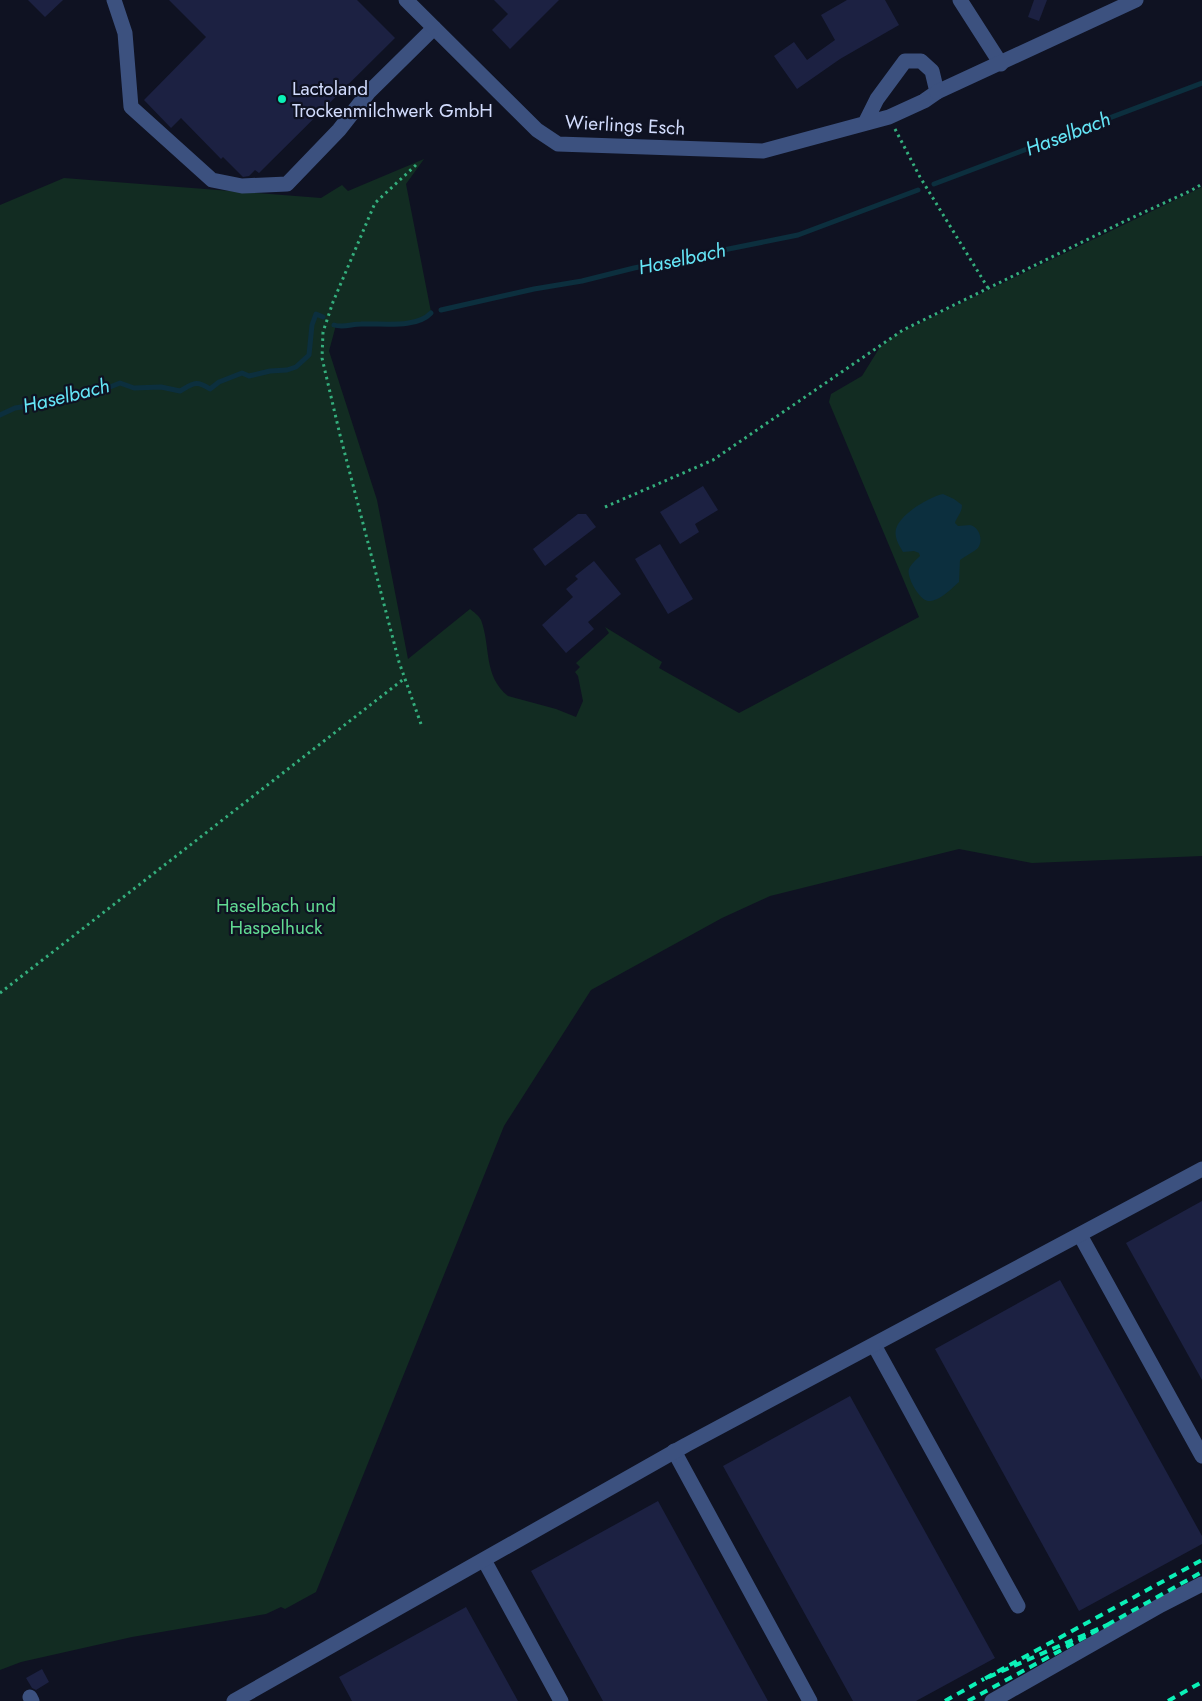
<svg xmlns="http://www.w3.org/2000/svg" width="1202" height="1701" font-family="Jost,sans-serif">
	<rect width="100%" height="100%" fill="#0f1222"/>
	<path fill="#122c22" d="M424 159 406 184 431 312C416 327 383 322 363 323 354 323 345 327 336 325L329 351 377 500 408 659 470 609C474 612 479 616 481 620 491 647 483 676 508 696L556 709 576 717 583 701 578 676 575 672 580 667 576 663 609 633 605 627 662 662 659 668 739 713 919 617 829 402 831 394 862 376 880 347 895 335 1202 187V856L1032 863 959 849 770 896 722 918 591 990 504 1126 316 1592 285 1609 281 1607 266 1614 132 1637 21 1662 0 1670V205L64 178 321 198 342 185 348 191Z"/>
	<path fill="#0c2f3e" d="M943 494 954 499 962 505C962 513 957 516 955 523L958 526C962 526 967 525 970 525 980 527 984 542 977 549 972 553 965 556 960 560L959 582C951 589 939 602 928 601 919 600 906 576 909 569 911 564 916 560 920 556L919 553 914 551 903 552C899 545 894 538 896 529 900 514 929 497 943 494Z"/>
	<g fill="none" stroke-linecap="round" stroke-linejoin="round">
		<g stroke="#0c2f3e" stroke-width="5">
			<path d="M934 184 1202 83"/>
			<path d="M441 310 534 289 582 281 634 268 798 235 918 190"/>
			<path d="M334 325C343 328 352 324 361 324 382 323 416 329 431 313"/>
			<path d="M0 415 15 408 46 403 90 391 105 389 120 383 134 388 161 387 180 391C194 383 196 380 210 389L219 382 242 373 249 376 270 371 287 370 296 367 309 355 312 325 316 314 323 317"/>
		</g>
	</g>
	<g fill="#1c2142">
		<path d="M28 0H63L45 17Z"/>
		<path d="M169 0H357L395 38 259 173 255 170 249 176 243 177 223 157 221 159 181 118 171 128 144 100 206 37Z"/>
		<path d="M494 0H559L510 49 492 30 508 14Z"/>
		<path d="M847 0H885L899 25 840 59 797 89 774 56 794 42 807 60 835 40 821 15Z"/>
		<path d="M1034 0H1047L1039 21 1028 17Z"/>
		<path d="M703 486 718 510 695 524 699 532 680 544 660 512Z"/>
		<path d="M578 514H586L596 527 545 566 533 549Z"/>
		<path d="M660 544 693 599 668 614 635 559Z"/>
		<path d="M594 561 621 594 588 622 594 629 566 653 542 625 573 597 566 589 578 579 575 576Z"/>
		<path d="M1202 1201V1380L1126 1243Z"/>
		<path d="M1060 1280 1202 1536V1544L1079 1611 935 1349Z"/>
		<path d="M850 1396 995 1658 916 1701H853L723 1466Z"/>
		<path d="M658 1501 768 1701H603L531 1571Z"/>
		<path d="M466 1607 518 1701H352L339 1677Z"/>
		<path d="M42 1669 49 1682 36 1690 32 1688 26 1678Z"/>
	</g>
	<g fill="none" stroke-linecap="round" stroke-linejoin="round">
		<g stroke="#34af7d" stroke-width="3" stroke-dasharray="2.5 4" stroke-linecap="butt">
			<path d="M895 129 920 177 988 288"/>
			<path d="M416 165 375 203 333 302 323 332 322 358 340 435 399 662 421 724"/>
			<path d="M605 507 713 460 903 330 1123 222 1192 190 1202 184"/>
			<path d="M0 993 405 678"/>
		</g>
		<g stroke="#3c517f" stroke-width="15">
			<path d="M114 0 125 33 131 107 212 180 242 186 287 184 339 130 368 93 434 28"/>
			<path d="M406 0 537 130 558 144 763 151 889 117 924 101 937 92 932 71 921 61H905L877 99 865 123"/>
			<path d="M960 0 1001 64"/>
			<path d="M937 92 1136 0"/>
			<path d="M1080 1235 1202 1456"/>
			<path d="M874 1345 1018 1606"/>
			<path d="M674 1451 810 1701"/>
			<path d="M484 1560 561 1701"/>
			<path d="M30 1697 32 1701"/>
			<path d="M234 1701 686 1445 1202 1169"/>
			<path d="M992 1701 1161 1605 1202 1584"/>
		</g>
		<g stroke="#0bf0b7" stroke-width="4" stroke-dasharray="8 6" stroke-linecap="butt">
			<path d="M1107 1625 1202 1572"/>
			<path d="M945 1701 984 1679"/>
			<path d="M968 1701 1107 1625 984 1679 1202 1560"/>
			<path d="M1168 1701 1202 1682"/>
		</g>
	</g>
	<circle fill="#0bf0b7" stroke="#0f1222" stroke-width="2" cx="282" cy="99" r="5"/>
	<g text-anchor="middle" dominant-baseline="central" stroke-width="4.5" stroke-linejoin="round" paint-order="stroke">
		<g font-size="19" fill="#d2dcfd" stroke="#0f1222" text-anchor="start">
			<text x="292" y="88">Lactoland<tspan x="292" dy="22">Trockenmilchwerk GmbH</tspan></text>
		</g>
		<g font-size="19" fill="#d2dcfd" stroke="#0f1222">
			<text transform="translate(625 125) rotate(3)">Wierlings Esch</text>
		</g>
		<g font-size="19" fill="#61da92" stroke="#0f1222">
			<text x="276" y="905">Haselbach und<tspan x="276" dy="22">Haspelhuck</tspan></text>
		</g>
		<g font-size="20" font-style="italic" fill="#65e7f8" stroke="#0f1222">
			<text transform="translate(1068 134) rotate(-21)">Haselbach</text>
			<text transform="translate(682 259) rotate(-12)">Haselbach</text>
			<text transform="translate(66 396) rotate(-14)">Haselbach</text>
		</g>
	</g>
</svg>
